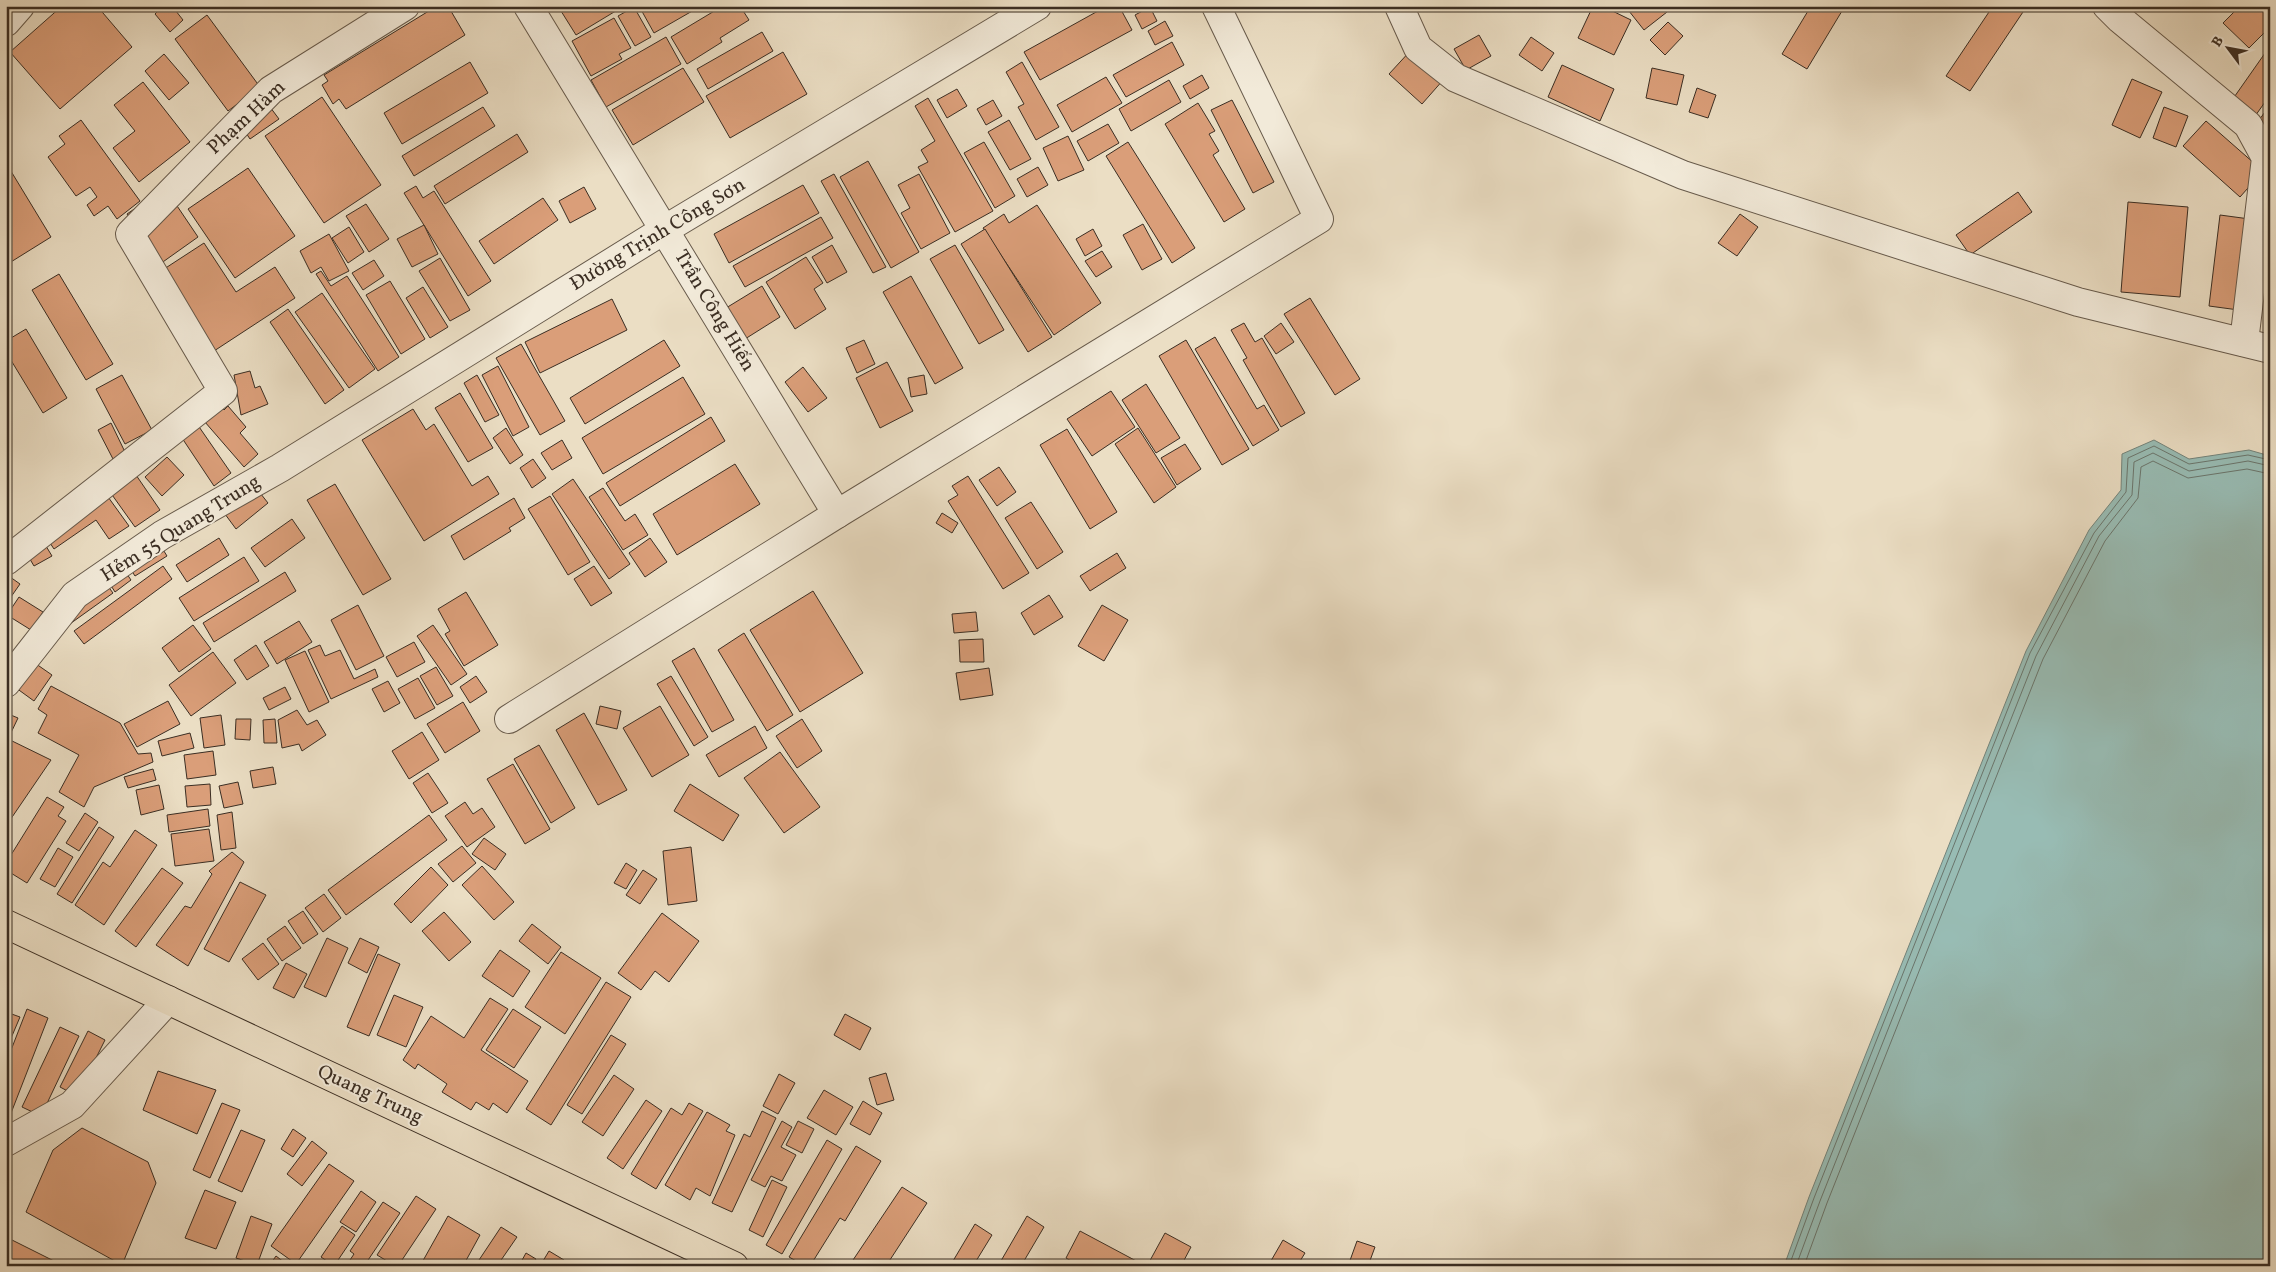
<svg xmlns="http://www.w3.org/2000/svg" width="2276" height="1272" font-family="Vollkorn,serif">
	<rect width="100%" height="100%" fill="#ebdec4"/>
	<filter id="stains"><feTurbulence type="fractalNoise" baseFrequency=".004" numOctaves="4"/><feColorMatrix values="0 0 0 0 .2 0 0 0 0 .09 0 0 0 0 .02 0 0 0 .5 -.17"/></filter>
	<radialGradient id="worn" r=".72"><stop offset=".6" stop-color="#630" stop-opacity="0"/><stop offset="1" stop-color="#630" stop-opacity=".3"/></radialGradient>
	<path fill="#98bcb4" stroke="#73837a" d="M2154 440 2189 459 2249 450 2270 456V1266H1784L1809 1197 2026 651 2089 530 2121 490 2122 454Z"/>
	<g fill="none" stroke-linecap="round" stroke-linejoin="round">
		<g stroke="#6a756c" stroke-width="1">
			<path d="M1789 1266 1814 1198 2030 653 2094 533 2126 492 2128 458 2154 446 2189 464 2248 455 2270 460"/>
			<path d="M1796 1266 1820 1201 2036 656 2099 536 2132 495 2134 462 2153 453 2189 471 2248 461 2270 466"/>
			<path d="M1804 1266 1827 1203 2043 659 2105 541 2138 498 2141 467 2153 461 2188 478 2247 469 2270 474"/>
		</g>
	</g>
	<g fill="#da9e79" stroke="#3b2e23">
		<path d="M62 6H97L132 47 60 109 10 52Z"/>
		<path d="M163 6H172L183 20 170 32 155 14Z"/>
		<path d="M437 6H448L465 35 346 109 339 99 333 104 322 85 328 81 324 75Z"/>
		<path d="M570 6H624L576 35 561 11Z"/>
		<path d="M639 6H701L654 33Z"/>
		<path d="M714 6H740L749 20 720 38 722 42 687 64 671 37 716 10Z"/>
		<path d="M1107 6H1119L1132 30 1040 80 1024 52Z"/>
		<path d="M1593 6H1602L1631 20 1614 55 1578 38Z"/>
		<path d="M1625 6H1662L1667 12 1644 30Z"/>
		<path d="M1811 6H1845L1807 69 1782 54Z"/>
		<path d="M1993 6H2027L1970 91 1946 76Z"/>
		<path d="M2240 6H2260L2270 15V27L2249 48 2223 23Z"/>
		<path d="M634 7 651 37 635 46 618 16Z"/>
		<path d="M1150 7 1157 21 1142 29 1135 15Z"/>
		<path d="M207 15 260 87 228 111 175 39Z"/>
		<path d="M614 18 631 48 619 54 622 59 591 76 572 41Z"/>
		<path d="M1165 21 1173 36 1155 45 1148 31Z"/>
		<path d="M1668 22 1683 36 1665 55 1650 40Z"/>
		<path d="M762 32 773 51 708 89 697 69Z"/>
		<path d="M1479 35 1491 56 1466 70 1454 49Z"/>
		<path d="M666 37 681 64 606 107 591 80Z"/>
		<path d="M1531 37 1554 53 1542 71 1519 55Z"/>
		<path d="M1172 42 1184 65 1126 97 1113 75Z"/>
		<path d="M2270 46V95L2253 119 2230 103Z"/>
		<path d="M1412 49 1444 79 1422 104 1389 74Z"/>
		<path d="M783 52 807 94 730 138 706 96Z"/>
		<path d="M164 54 189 83 169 100 145 71Z"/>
		<path d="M470 62 488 93 402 144 384 113Z"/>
		<path d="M1022 62 1059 127 1036 140 1018 107 1024 104 1006 72Z"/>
		<path d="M1562 65 1614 89 1600 121 1548 97Z"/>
		<path d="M683 68 704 102 633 145 612 110Z"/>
		<path d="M1652 68 1684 75 1677 105 1646 98Z"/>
		<path d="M1202 75 1209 88 1190 99 1183 86Z"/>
		<path d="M1106 77 1122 103 1072 132 1057 105Z"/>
		<path d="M2132 79 2162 92 2140 138 2112 125Z"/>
		<path d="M1169 80 1181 102 1131 131 1119 109Z"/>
		<path d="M143 82 190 142 139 182 113 148 135 131 114 105Z"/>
		<path d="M1697 88 1716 95 1708 118 1689 112Z"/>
		<path d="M957 89 967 106 947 118 937 100Z"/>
		<path d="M322 97 381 185 324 223 265 136Z"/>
		<path d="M928 98 993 211 955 232 918 167 928 162 921 150 935 141 915 106Z"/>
		<path d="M993 100 1002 116 986 125 977 109Z"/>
		<path d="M1232 100 1274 182 1253 193 1211 110Z"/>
		<path d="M1198 103 1215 131 1209 134 1219 151 1213 155 1245 209 1224 222 1165 124Z"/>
		<path d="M2270 105V135L2269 137 2254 127Z"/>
		<path d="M270 107 279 119 250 139 242 127Z"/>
		<path d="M483 107 495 126 414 176 402 156Z"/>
		<path d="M2164 107 2188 116 2176 147 2153 138Z"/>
		<path d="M81 120 140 201 117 219 108 206 94 216 87 205 97 197 90 187 76 196 48 157 65 144 59 136Z"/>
		<path d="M1009 120 1031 159 1010 170 988 132Z"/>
		<path d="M2206 121 2263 171 2240 197 2183 146Z"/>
		<path d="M1108 124 1119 143 1088 161 1077 141Z"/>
		<path d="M517 134 528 152 445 204 434 186Z"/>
		<path d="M1068 136 1084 170 1058 181 1043 148Z"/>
		<path d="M984 142 1015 196 995 208 964 153Z"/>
		<path d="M1128 142 1195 248 1172 263 1106 156Z"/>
		<path d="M868 161 919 252 891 268 840 177Z"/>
		<path d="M6 163 51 237 6 265Z"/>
		<path d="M1038 167 1048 185 1027 197 1017 179Z"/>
		<path d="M248 168 295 236 235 278 188 209Z"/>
		<path d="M834 174 886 267 873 273 821 181Z"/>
		<path d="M919 174 950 233 921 249 901 213 910 208 898 185Z"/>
		<path d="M803 185 819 213 729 263 714 234Z"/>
		<path d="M416 186 423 198 434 191 491 281 468 296 404 193Z"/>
		<path d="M584 187 596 209 570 223 559 201Z"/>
		<path d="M165 188 198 237 160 264 127 214Z"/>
		<path d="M2018 192 2032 212 1970 255 1956 235Z"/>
		<path d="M543 198 558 220 494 264 479 241Z"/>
		<path d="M2128 202 2188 207 2180 297 2121 292Z"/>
		<path d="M366 204 389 239 369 252 346 216Z"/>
		<path d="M1037 205 1101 303 1054 335 983 228 1004 214 1009 223Z"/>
		<path d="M1740 214 1758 227 1737 256 1718 243Z"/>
		<path d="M2220 215 2257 220 2246 311 2209 306Z"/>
		<path d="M821 217 833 238 745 287 733 266Z"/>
		<path d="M1143 224 1162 259 1142 270 1123 235Z"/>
		<path d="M424 225 438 254 412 267 397 239Z"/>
		<path d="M349 227 364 252 348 263 332 238Z"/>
		<path d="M985 229 1052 337 1028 352 961 244Z"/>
		<path d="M1093 229 1102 246 1085 256 1076 239Z"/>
		<path d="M329 234 349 271 329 281 321 267 311 273 300 251Z"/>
		<path d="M204 243 236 292 275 267 295 298 214 351 161 271Z"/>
		<path d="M832 245 847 272 827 283 812 257Z"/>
		<path d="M955 245 1004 330 979 344 930 259Z"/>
		<path d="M1102 251 1112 267 1096 277 1085 261Z"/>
		<path d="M806 257 823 283 814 289 826 309 795 329 766 282Z"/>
		<path d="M440 258 470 310 450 321 419 271Z"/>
		<path d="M374 260 384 276 363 290 352 273Z"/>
		<path d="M321 271 331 286 347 276 399 357 378 371 316 274Z"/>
		<path d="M59 274 113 364 86 380 32 290Z"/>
		<path d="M911 276 963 368 935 384 883 292Z"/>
		<path d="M390 281 425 339 401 354 366 295Z"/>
		<path d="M762 286 780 317 745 339 726 308Z"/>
		<path d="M423 287 448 327 430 338 406 298Z"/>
		<path d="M322 293 375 369 349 388 295 312Z"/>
		<path d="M1310 298 1360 379 1335 395 1284 314Z"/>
		<path d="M612 299 627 330 540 373 525 342Z"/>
		<path d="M288 309 344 390 325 404 270 322Z"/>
		<path d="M1244 323 1255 342 1262 338 1305 413 1281 427 1243 360 1247 358 1231 330Z"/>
		<path d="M1281 323 1294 342 1276 354 1264 336Z"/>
		<path d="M26 329 67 398 43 413 6 352V341Z"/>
		<path d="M1215 337 1257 409 1264 405 1279 430 1253 446 1195 349Z"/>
		<path d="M664 340 680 366 585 424 570 398Z"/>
		<path d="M864 340 875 364 857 373 846 348Z"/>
		<path d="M1186 340 1249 449 1222 465 1159 356Z"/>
		<path d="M521 344 565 421 540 435 496 358Z"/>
		<path d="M887 362 913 411 880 428 856 378Z"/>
		<path d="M498 366 529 427 513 436 482 375Z"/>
		<path d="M803 367 827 398 808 412 785 382Z"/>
		<path d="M250 371 255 388 260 386 268 404 241 415 234 375Z"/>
		<path d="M122 375 152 430 125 444 96 389Z"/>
		<path d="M477 375 499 415 485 422 464 383Z"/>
		<path d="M924 375 927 394 911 397 908 378Z"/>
		<path d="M683 377 705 414 603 474 582 438Z"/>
		<path d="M1146 384 1180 438 1156 453 1122 400Z"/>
		<path d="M1111 391 1135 427 1092 456 1067 419Z"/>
		<path d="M460 393 493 448 468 462 435 408Z"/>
		<path d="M215 400 224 410 228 406 246 427 240 433 258 454 244 467 198 414Z"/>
		<path d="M413 409 426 430 434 424 472 486 488 476 499 494 424 541 362 440Z"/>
		<path d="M711 417 725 441 620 506 606 483Z"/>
		<path d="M195 421 231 473 214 486 178 432Z"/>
		<path d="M111 423 125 452 113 459 98 430Z"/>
		<path d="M506 428 523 455 510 464 493 438Z"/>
		<path d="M1138 428 1176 487 1154 503 1115 444Z"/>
		<path d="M1067 429 1117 512 1090 529 1040 445Z"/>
		<path d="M562 440 572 458 552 470 541 453Z"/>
		<path d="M1185 444 1201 469 1177 485 1161 458Z"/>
		<path d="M167 457 184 475 162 496 145 477Z"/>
		<path d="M533 459 546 478 532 488 520 468Z"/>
		<path d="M735 464 760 504 677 555 653 514Z"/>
		<path d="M999 467 1016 492 997 506 979 480Z"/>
		<path d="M136 475 160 510 135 527 110 492Z"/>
		<path d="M968 476 1029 573 1003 589 948 501 958 495 952 486Z"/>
		<path d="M573 479 630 564 609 579 552 494Z"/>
		<path d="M98 483 129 526 109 539 96 520 54 549 38 525Z"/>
		<path d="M253 484 268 503 236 529 222 510Z"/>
		<path d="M335 484 391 579 363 595 307 500Z"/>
		<path d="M603 488 625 521 635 514 648 535 623 550 589 497Z"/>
		<path d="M550 496 590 562 568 575 528 509Z"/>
		<path d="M514 498 525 518 509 528 511 531 464 560 451 536Z"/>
		<path d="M1031 502 1063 552 1037 569 1005 518Z"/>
		<path d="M942 513 958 523 952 533 936 523Z"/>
		<path d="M292 519 305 538 265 567 251 548Z"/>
		<path d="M38 533 52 556 34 566 21 544Z"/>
		<path d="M154 535 167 556 135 576 122 556Z"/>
		<path d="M219 538 229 555 187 582 176 565Z"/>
		<path d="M650 538 667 562 645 577 629 553Z"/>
		<path d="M1117 553 1126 568 1090 591 1080 576Z"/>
		<path d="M114 555 131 580 115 592 98 565Z"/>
		<path d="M244 557 259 581 194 621 179 598Z"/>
		<path d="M163 566 172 579 84 644 74 631Z"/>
		<path d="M594 566 612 593 591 606 574 579Z"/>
		<path d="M285 572 296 591 214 642 203 623Z"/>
		<path d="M98 573 113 593 67 626Z"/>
		<path d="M6 574 20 584 6 604Z"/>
		<path d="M813 591 863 673 800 712 750 630Z"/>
		<path d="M466 592 498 645 464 666 445 634 450 631 438 609Z"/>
		<path d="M1049 595 1063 617 1034 635 1021 613Z"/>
		<path d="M19 597 43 612 31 630 7 615Z"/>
		<path d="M358 605 384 656 356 670 331 620Z"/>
		<path d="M1102 605 1128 620 1104 661 1078 646Z"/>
		<path d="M976 612 978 631 954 633 952 614Z"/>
		<path d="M299 621 312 642 277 664 264 642Z"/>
		<path d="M193 625 211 649 179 672 162 648Z"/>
		<path d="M433 625 467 674 451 685 417 636Z"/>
		<path d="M744 633 793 715 767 731 718 650Z"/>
		<path d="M983 639 984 662H960L959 640Z"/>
		<path d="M414 642 425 662 397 677 386 657Z"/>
		<path d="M256 645 269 666 247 680 234 660Z"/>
		<path d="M320 645 325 656 340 650 354 679 375 669 378 677 331 699 308 650Z"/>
		<path d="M694 648 734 720 712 732 672 661Z"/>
		<path d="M305 651 329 702 309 712 285 660Z"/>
		<path d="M213 652 236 683 191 716 169 685Z"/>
		<path d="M29 659 52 675 34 701 12 685Z"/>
		<path d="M436 667 453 696 437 705 420 676Z"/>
		<path d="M989 668 993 695 960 700 956 673Z"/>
		<path d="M476 676 487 692 470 703 460 687Z"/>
		<path d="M671 676 708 737 694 746 657 684Z"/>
		<path d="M418 678 435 708 415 719 398 689Z"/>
		<path d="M388 681 400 703 384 712 372 689Z"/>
		<path d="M51 686 120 723 138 754 151 753 153 762 94 787 84 807 59 792 79 755 38 733 47 715 38 709Z"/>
		<path d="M285 687 291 699 269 710 263 698Z"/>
		<path d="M168 701 180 724 137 747 124 724Z"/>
		<path d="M463 702 480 731 445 753 427 724Z"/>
		<path d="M600 706 621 711 617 729 596 724Z"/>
		<path d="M660 706 689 755 652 777 623 728Z"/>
		<path d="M297 710 307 725 317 720 326 735 302 751 299 744 282 748 278 720Z"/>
		<path d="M6 713 18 718 8 739 51 760 6 826Z"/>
		<path d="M584 713 627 790 598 805 556 730Z"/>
		<path d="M221 715 225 745 204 748 200 718Z"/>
		<path d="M236 719H251L250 740 235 739Z"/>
		<path d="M275 719 277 743H264L263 720Z"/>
		<path d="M802 719 822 751 797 768 776 736Z"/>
		<path d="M755 726 767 748 719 777 706 755Z"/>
		<path d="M422 732 439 760 409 779 392 751Z"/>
		<path d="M190 733 194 748 162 756 158 741Z"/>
		<path d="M539 745 575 808 551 823 514 759Z"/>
		<path d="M213 751 216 775 187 779 184 755Z"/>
		<path d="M780 752 820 807 784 833 744 778Z"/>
		<path d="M513 764 550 829 525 844 487 779Z"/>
		<path d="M273 767 276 784 253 788 250 771Z"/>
		<path d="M153 769 156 780 128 788 124 777Z"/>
		<path d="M428 773 448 803 432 813 413 783Z"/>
		<path d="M238 782 243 804 224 808 219 786Z"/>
		<path d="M210 784 211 805 187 807 185 786Z"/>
		<path d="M690 784 739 815 723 841 674 811Z"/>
		<path d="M159 785 164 809 141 815 136 790Z"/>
		<path d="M47 797 64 807 58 816 66 821 27 883 6 870V863Z"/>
		<path d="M465 802 473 814 482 808 495 827 467 847 445 816Z"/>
		<path d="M208 809 210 826 169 832 167 815Z"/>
		<path d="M232 812 236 848 221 850 217 815Z"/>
		<path d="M85 813 98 822 79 851 66 843Z"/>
		<path d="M429 815 447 840 346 915 328 890Z"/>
		<path d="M99 827 114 837 72 903 57 894Z"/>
		<path d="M209 829 214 861 175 866 171 834Z"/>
		<path d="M135 830 157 845 104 925 75 905 103 862 110 867Z"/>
		<path d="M484 838 506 854 495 870 472 854Z"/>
		<path d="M462 846 476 863 453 882 438 864Z"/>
		<path d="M691 847 697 901 668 905 663 851Z"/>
		<path d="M58 848 73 857 55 887 40 879Z"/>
		<path d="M232 852 244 862 188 966 156 945 185 906 191 908 212 874 209 871Z"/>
		<path d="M626 863 637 870 626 889 614 883Z"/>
		<path d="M482 866 514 902 494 920 462 885Z"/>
		<path d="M431 867 448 885 411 923 394 904Z"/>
		<path d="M162 868 183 883 136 947 115 931Z"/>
		<path d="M643 870 657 879 640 904 626 895Z"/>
		<path d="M240 882 266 895 229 962 204 949Z"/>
		<path d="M324 894 341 918 323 932 305 908Z"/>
		<path d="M303 911 318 934 303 944 288 921Z"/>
		<path d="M444 912 471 942 449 961 422 931Z"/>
		<path d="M662 913 699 941 669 982 655 971 641 990 618 973Z"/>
		<path d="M532 924 561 947 548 964 519 941Z"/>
		<path d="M285 926 301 948 282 961 267 939Z"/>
		<path d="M327 938 348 948 326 997 304 987Z"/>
		<path d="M360 938 379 947 367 973 348 963Z"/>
		<path d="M263 943 279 964 258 980 242 959Z"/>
		<path d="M500 950 530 971 513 997 482 976Z"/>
		<path d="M561 952 601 978 565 1034 525 1007Z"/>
		<path d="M378 954 400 964 369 1036 347 1027Z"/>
		<path d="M286 963 307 974 294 998 273 988Z"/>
		<path d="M606 982 631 997 551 1125 526 1109Z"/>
		<path d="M394 995 423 1007 406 1047 377 1035Z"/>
		<path d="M490 998 508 1009 481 1050 528 1081 507 1113 493 1103 489 1110 476 1102 471 1110 442 1092 447 1084 418 1064 415 1069 403 1060 431 1016 464 1038Z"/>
		<path d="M27 1009 48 1018 6 1126V1063Z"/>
		<path d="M513 1009 541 1027 514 1068 486 1050Z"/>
		<path d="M6 1012 20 1017 6 1050Z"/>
		<path d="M845 1014 871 1028 860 1050 834 1035Z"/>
		<path d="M60 1027 79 1036 41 1116 22 1107Z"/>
		<path d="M88 1031 105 1040 77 1096 60 1087Z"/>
		<path d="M611 1035 626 1044 582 1114 567 1105Z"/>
		<path d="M158 1071 216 1090 197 1134 143 1110Z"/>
		<path d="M886 1073 894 1100 877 1105 869 1078Z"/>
		<path d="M779 1074 795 1083 778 1114 763 1106Z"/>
		<path d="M614 1075 634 1089 603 1136 582 1122Z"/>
		<path d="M824 1090 853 1107 836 1135 807 1118Z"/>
		<path d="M646 1100 662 1111 623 1169 607 1158Z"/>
		<path d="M863 1101 882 1113 870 1135 850 1124Z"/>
		<path d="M222 1103 240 1110 210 1178 193 1170Z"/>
		<path d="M689 1103 703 1111 656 1189 631 1174 671 1108 682 1115Z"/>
		<path d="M762 1111 776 1118 732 1212 712 1203 744 1134 750 1137Z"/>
		<path d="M707 1112 730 1125 726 1131 735 1135 710 1196 696 1188 690 1200 665 1185Z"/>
		<path d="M782 1121 792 1127 781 1147 796 1155 782 1181 771 1176 765 1187 751 1180Z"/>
		<path d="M798 1121 814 1129 802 1153 786 1145Z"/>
		<path d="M82 1128 148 1162 156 1183 122 1265 26 1212 53 1150Z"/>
		<path d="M293 1129 306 1138 293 1157 281 1149Z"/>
		<path d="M241 1130 265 1140 242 1192 218 1181Z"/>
		<path d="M827 1140 842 1149 782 1254 766 1245Z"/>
		<path d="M312 1141 327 1153 302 1186 287 1174Z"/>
		<path d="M856 1146 881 1161 845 1221 840 1218 810 1266H805L789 1257Z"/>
		<path d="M329 1164 354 1181 296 1264 271 1246Z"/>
		<path d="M772 1180 787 1187 763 1237 749 1230Z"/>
		<path d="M902 1187 927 1203 886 1266H849Z"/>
		<path d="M205 1190 236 1202 216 1249 185 1238Z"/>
		<path d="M361 1191 376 1202 356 1232 340 1222Z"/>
		<path d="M416 1196 436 1209 398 1266H384L387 1261 377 1255Z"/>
		<path d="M383 1202 400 1213 364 1266H346L354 1254 350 1251Z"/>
		<path d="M251 1216 272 1224 257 1265 236 1258Z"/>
		<path d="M448 1216 480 1235 463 1266H420Z"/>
		<path d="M1027 1216 1044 1227 1021 1266H998Z"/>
		<path d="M975 1224 992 1235 973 1266H950Z"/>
		<path d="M342 1226 355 1235 334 1266 321 1257Z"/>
		<path d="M501 1227 517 1237 497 1266H475Z"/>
		<path d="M1080 1231 1140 1263 1139 1266H1080L1066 1258Z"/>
		<path d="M1165 1233 1191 1247 1181 1266H1147Z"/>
		<path d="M6 1237 64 1266H6Z"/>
		<path d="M1283 1240 1305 1253 1297 1266H1268Z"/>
		<path d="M1357 1241 1375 1247 1368 1266H1348Z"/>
		<path d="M549 1251 564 1260 561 1266H540Z"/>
		<path d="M526 1253 536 1259 532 1266 521 1262Z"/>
		<path d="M276 1256 289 1266H269Z"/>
	</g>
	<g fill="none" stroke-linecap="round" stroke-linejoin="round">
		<defs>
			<g id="minor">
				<path d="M528 6 837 514"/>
				<path d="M1399 6 1418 48 1456 78 1683 175 2078 302 2270 349"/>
				<path d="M2107 6 2120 19 2248 125 2266 158 2244 342"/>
				<path d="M6 22 20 6"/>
				<path d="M6 561 223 391 130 234 271 90 405 6"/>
				<path d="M6 683 75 595 162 535 280 468 664 230 1037 6"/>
				<path d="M509 719 837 514 1319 219 1216 6"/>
				<path d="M6 1142 72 1105 168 1000"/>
			</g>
			<path id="major" d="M6 924 734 1266"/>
		</defs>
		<use href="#minor" stroke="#675a4b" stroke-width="30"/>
		<use href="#major" stroke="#3b2e23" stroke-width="30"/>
		<use href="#minor" stroke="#f2ead9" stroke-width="28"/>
		<use href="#major" stroke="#ebdec4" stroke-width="28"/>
	</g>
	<g text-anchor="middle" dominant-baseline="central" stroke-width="4" stroke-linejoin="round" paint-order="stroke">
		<g font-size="20" fill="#3b2e23" stroke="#f2ead9">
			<text transform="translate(247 118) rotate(-43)">Phạm Hàm</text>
			<text transform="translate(658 235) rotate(-31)">Đường Trịnh Công Sơn</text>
			<text transform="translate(714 311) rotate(59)">Trần Công Hiến</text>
			<text transform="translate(181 529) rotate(-32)">Hẻm 55 Quang Trung</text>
			<text transform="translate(370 1095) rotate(25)">Quang Trung</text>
		</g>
	</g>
	<rect width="2276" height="1272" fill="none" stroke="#ebdec4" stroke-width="25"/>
	<rect x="8" y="8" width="2261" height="1257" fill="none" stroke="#3b2e23" stroke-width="2.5"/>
	<rect x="12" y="12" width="2251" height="1247" fill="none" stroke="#3b2e23"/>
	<g transform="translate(2228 48) rotate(302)" stroke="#f2ead9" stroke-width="4" paint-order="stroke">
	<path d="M0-4L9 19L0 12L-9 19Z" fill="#3b2e23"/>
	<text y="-8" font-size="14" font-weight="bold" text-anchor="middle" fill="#3b2e23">B</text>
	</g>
	<rect width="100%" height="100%" filter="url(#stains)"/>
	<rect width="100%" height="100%" fill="url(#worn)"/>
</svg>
